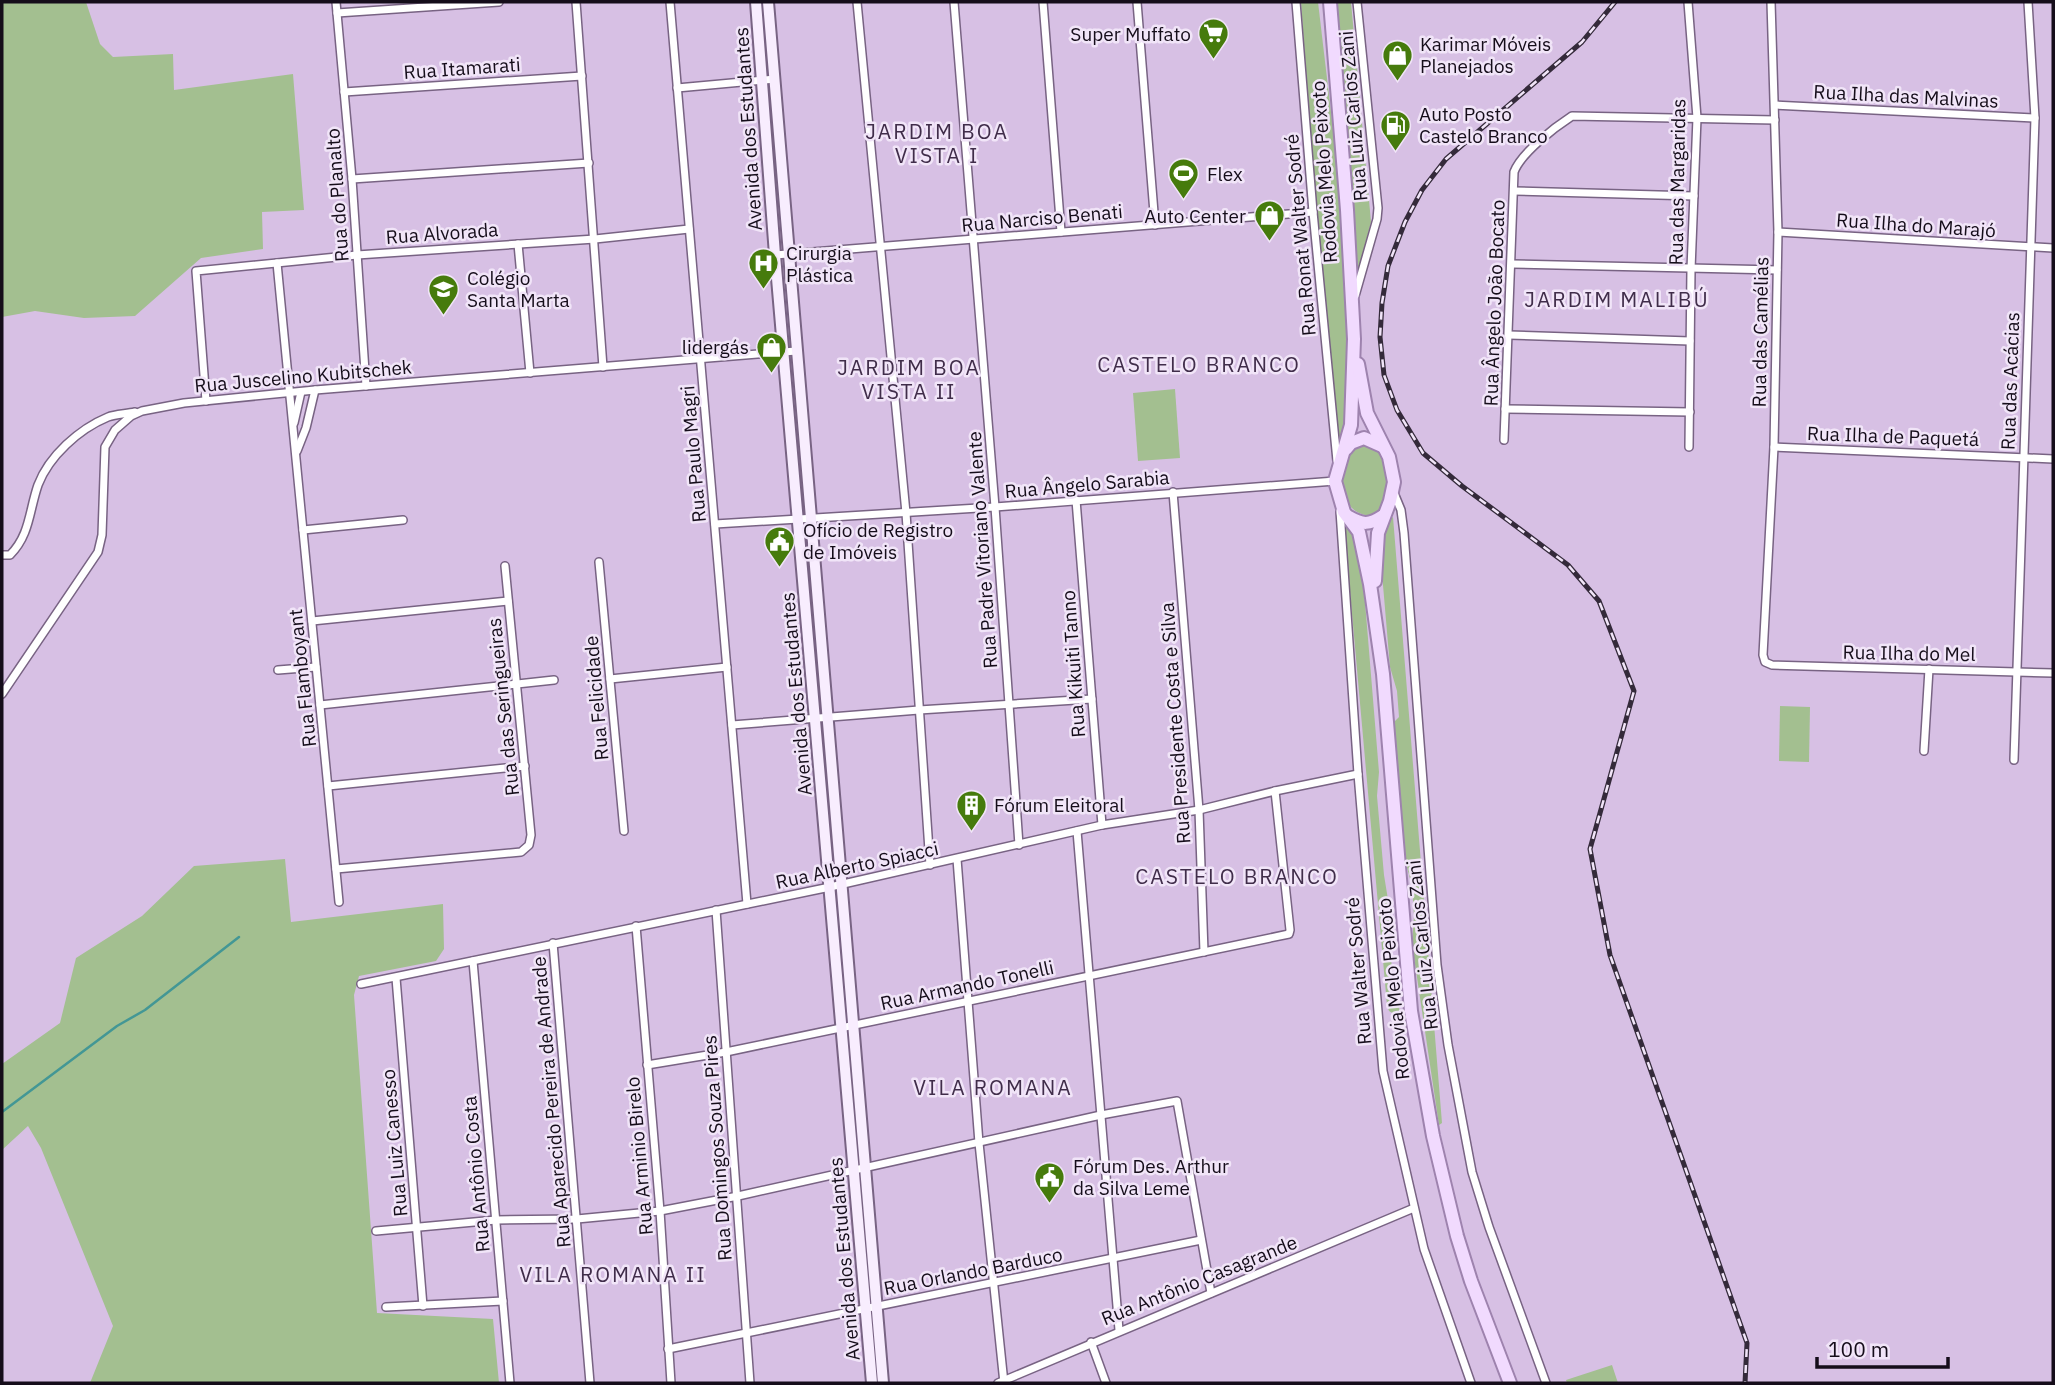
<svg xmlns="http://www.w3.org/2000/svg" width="2055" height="1385" font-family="'IBM Plex Sans',sans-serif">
	<rect width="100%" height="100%" fill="#d7c0e4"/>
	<g fill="#a3bf90">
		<path d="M2 2H86L100 44 113 57 173 54 174 90 293 74 304 210 262 212 263 249 201 258 135 316 84 318 35 311 2 317Z"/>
		<path d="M1301 2H1318L1341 197 1354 339 1349 422 1335 481Z"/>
		<path d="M1334 2H1351L1371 222 1354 287Z"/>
		<path d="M1175 389 1180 458 1138 461 1133 393Z"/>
		<path d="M1364 442 1378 449C1388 471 1393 500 1372 516 1352 515 1342 500 1341 481 1340 471 1347 457 1350 447Z"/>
		<path d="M1393 517 1442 1123 1439 1125 1412 944 1414 916 1412 886 1404 856 1394 722 1399 717 1397 691 1390 667 1380 550 1388 521Z"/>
		<path d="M1344 524 1351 526 1359 548 1365 602 1379 772 1377 796 1384 875 1390 912V952L1396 999 1398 1001 1400 1013 1396 1015 1389 1011 1387 1005Z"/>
		<path d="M1780 706 1810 707 1809 762 1779 761Z"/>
		<path d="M285 859 291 922 443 904 444 949 436 961 359 976 354 995 377 1313 493 1319 499 1383H90L113 1326 41 1148 28 1126 2 1150V1064L60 1023 76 958 142 916 194 866Z"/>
		<path d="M1612 1365 1618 1383H1567L1566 1380Z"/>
	</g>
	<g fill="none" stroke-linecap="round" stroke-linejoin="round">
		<path stroke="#439795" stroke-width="2.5" d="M2 1112 117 1026 145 1010 239 937"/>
		<defs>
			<g id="street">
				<path d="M336 2 352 179 366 386"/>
				<path d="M576 2 603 367"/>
				<path d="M670 2 747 904"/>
				<path d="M857 2 906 513 930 865"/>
				<path d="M954 2 995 507 1019 845"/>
				<path d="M1043 2 1061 232"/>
				<path d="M1137 2 1155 225"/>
				<path d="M1296 2 1313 212 1337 461"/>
				<path d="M1688 2 1697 118 1691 269 1689 447"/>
				<path d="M1771 2 1778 232 1774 447 1763 655 1765 662 1772 665 2053 673"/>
				<path d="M337 13 499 2"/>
				<path d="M677 88 775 79"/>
				<path d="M344 92 582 76"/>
				<path d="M1775 105 2035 118"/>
				<path d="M352 179 589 163"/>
				<path d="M1514 191 1694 196"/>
				<path d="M1778 232 2053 248"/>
				<path d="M518 244 530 373"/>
				<path d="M775 255 1313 212"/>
				<path d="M277 263 339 902"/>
				<path d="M1512 264 1777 270"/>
				<path d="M1355 296 1377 219 1378 208 1357 2"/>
				<path d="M1509 335 1690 341"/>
				<path d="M206 401 196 271 357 255 595 239 689 229"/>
				<path d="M1505 409 1690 412"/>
				<path d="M294 423 301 392"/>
				<path d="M1504 440 1514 172C1521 153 1555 127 1572 116L1775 120"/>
				<path d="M1774 447 2053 459"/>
				<path d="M297 451 306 428 315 390"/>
				<path d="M1173 492 1199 810 1204 952"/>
				<path d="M1394 493 1401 510 1404 533 1437 965 1448 1045 1472 1172 1489 1227 1546 1383"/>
				<path d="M1076 500 1102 825"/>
				<path d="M1340 511 1358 774 1383 1071 1424 1249 1471 1383"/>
				<path d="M715 524 995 507 1335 481"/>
				<path d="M303 530 403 520"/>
				<path d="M2 555H10C30 535 29 511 38 485 49 456 79 429 108 417 115 414 126 414 135 412"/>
				<path d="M599 562 624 831"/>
				<path d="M312 621 508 601"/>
				<path d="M278 670 316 667"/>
				<path d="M610 679 727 667"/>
				<path d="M2 694 98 552 102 535 105 447 115 430 131 416 142 411 184 403 315 390 796 351"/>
				<path d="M320 705 554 680"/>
				<path d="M732 725 919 710 1092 699"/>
				<path d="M1924 751 1929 669"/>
				<path d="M2014 760 2035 118 2028 2"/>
				<path d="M328 786 525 766"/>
				<path d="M1077 831 1119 1330"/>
				<path d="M957 859 979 1143 1004 1383"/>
				<path d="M336 869 521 852 529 845 531 835 505 566"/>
				<path d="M716 910 750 1383"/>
				<path d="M636 926 660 1211 671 1383"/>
				<path d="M553 943 590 1383"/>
				<path d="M473 961 510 1383"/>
				<path d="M396 978 423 1306"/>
				<path d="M361 984 830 887 1102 825 1199 810 1275 791 1358 774"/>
				<path d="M647 1065 726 1052 1289 934 1290 930 1275 791"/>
				<path d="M376 1231 496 1220 577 1219 660 1211 738 1196 1101 1115 1177 1101 1211 1293"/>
				<path d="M386 1307 503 1301"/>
				<path d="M1091 1342 1106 1383"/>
				<path d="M668 1349 1201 1240"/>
				<path d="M998 1383 1414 1208"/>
			</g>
			<g id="secondary">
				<path d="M756 2 775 255 872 1383"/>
				<path d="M768 2 883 1383"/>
			</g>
			<g id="primary">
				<path d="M1330 2 1347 210 1354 339 1351 425 1335 481 1344 512 1359 532 1370 584 1383 674 1411 1011 1433 1136 1457 1236 1471 1281 1510 1383"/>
				<path d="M1358 364 1367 413 1389 457 1394 482 1390 501 1378 533 1375 581"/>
				<path d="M1346 449 1351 443 1364 438 1382 446"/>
				<path d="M1349 517C1363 525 1369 525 1383 516"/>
			</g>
		</defs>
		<use href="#street" stroke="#786383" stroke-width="10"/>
		<use href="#secondary" stroke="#786383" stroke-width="14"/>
		<use href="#primary" stroke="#9e83ae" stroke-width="16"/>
		<use href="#street" stroke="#fff" stroke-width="7"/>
		<use href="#secondary" stroke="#f8edfe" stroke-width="10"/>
		<use href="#primary" stroke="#f1dafe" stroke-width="12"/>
		<defs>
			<path id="rail" d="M1615 2 1582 42 1446 159 1422 190 1405 222 1388 266 1382 303 1380 337 1384 375 1397 410 1423 453 1462 486 1568 565 1599 601 1634 691 1590 849 1610 955 1747 1343 1745 1383"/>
		</defs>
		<use href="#rail" stroke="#342a3a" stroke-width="5"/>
		<use href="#rail" stroke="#f1e5f8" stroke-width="2.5" stroke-dasharray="8" stroke-linecap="butt"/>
	</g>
	<defs>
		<symbol id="supermarket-pin" viewBox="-11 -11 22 30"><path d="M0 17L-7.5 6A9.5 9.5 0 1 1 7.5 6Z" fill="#467b0c" stroke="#f1e5f8"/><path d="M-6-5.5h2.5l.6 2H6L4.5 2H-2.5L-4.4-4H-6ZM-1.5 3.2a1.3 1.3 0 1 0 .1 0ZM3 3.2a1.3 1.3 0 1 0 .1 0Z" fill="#fff"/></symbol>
		<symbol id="shop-pin" viewBox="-11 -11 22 30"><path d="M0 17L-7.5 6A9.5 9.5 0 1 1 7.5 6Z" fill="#467b0c" stroke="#f1e5f8"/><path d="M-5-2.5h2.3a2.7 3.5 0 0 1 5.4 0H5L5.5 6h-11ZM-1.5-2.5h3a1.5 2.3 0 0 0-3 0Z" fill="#fff"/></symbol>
		<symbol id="fuel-pin" viewBox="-11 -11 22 30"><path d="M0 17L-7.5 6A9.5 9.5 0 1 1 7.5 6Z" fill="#467b0c" stroke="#f1e5f8"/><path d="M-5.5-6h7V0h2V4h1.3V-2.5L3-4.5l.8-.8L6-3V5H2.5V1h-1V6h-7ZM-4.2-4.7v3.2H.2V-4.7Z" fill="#fff"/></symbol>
		<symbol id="stadium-pin" viewBox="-11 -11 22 30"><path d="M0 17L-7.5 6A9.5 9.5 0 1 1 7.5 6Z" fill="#467b0c" stroke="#f1e5f8"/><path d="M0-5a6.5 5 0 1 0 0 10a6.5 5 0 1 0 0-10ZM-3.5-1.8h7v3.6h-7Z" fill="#fff"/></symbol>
		<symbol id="hospital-pin" viewBox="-11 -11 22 30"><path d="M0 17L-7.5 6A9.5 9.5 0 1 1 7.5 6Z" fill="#467b0c" stroke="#f1e5f8"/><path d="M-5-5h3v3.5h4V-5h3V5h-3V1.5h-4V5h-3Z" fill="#fff"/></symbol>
		<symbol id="school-pin" viewBox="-11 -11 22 30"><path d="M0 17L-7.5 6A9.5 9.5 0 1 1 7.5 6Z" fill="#467b0c" stroke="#f1e5f8"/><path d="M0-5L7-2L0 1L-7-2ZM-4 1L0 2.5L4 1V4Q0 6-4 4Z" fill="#fff"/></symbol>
		<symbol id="civic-pin" viewBox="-11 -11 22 30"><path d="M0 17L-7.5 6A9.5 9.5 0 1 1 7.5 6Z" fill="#467b0c" stroke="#f1e5f8"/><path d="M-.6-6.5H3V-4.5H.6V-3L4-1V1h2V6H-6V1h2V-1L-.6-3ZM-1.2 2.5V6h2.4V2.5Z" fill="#fff"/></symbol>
		<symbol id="building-pin" viewBox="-11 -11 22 30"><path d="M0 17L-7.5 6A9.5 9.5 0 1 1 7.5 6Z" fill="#467b0c" stroke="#f1e5f8"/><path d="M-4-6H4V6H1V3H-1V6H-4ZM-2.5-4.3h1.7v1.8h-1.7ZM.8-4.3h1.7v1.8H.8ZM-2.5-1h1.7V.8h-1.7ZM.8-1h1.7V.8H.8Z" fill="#fff"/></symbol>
	</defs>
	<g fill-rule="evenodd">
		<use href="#supermarket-pin" x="1196" y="16" width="35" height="47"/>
		<use href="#shop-pin" x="1380" y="38" width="35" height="47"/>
		<use href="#fuel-pin" x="1378" y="108" width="35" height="47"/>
		<use href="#stadium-pin" x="1166" y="156" width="35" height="47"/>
		<use href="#shop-pin" x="1252" y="198" width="35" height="47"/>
		<use href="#hospital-pin" x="746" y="246" width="35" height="47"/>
		<use href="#school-pin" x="426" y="272" width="35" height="47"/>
		<use href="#shop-pin" x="754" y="330" width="35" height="47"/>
		<use href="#civic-pin" x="762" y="524" width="35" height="47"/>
		<use href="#building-pin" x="954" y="788" width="35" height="47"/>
		<use href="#civic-pin" x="1032" y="1160" width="35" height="47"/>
	</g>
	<g text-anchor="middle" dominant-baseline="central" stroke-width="5" stroke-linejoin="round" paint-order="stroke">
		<g font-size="19" fill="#150d1a" stroke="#f1e5f8" text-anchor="start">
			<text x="1191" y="34" text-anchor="end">Super Muffato</text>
			<text x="1420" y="44">Karimar Móveis<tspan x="1420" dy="22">Planejados</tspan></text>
			<text x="1419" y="114">Auto Posto<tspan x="1419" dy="22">Castelo Branco</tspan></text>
			<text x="1207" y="174">Flex</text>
			<text x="1246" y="216" text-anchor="end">Auto Center</text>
			<text x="786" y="253">Cirurgia<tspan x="786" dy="22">Plástica</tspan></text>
			<text x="467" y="278">Colégio<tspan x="467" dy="22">Santa Marta</tspan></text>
			<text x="749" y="347" text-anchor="end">lidergás</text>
			<text x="803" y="530">Ofício de Registro<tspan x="803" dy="22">de Imóveis</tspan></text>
			<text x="994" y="805">Fórum Eleitoral</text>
			<text x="1073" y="1166">Fórum Des. Arthur<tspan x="1073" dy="22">da Silva Leme</tspan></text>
		</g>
		<g font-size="19" fill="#150d1a" stroke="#f1e5f8">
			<text transform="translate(462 68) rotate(-4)">Rua Itamarati</text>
			<text transform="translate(1906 96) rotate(3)">Rua Ilha das Malvinas</text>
			<text transform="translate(1353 116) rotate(-95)">Rua Luiz Carlos Zani</text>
			<text transform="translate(748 129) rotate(-94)">Avenida dos Estudantes</text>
			<text transform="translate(1324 172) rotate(-94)">Rodovia Melo Peixoto</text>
			<text transform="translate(1677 182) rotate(-89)">Rua das Margaridas</text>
			<text transform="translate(337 195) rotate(-94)">Rua do Planalto</text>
			<text transform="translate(1042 218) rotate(-5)">Rua Narciso Benati</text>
			<text transform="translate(1916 225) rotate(4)">Rua Ilha do Marajó</text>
			<text transform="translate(442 233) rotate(-4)">Rua Alvorada</text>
			<text transform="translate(1300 235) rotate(-95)">Rua Ronat Walter Sodré</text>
			<text transform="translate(1494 303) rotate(-88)">Rua Ângelo João Bocato</text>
			<text transform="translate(1760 332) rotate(-89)">Rua das Camélias</text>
			<text transform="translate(303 376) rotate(-5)">Rua Juscelino Kubitschek</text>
			<text transform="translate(2010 381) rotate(-88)">Rua das Acácias</text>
			<text transform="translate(1893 436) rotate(2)">Rua Ilha de Paquetá</text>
			<text transform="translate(693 454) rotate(-95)">Rua Paulo Magri</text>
			<text transform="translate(1087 484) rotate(-5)">Rua Ângelo Sarabia</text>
			<text transform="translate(982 550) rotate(-94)">Rua Padre Vitoriano Valente</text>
			<text transform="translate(1909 653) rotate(1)">Rua Ilha do Mel</text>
			<text transform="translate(1073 664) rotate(-94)">Rua Kikuiti Tanno</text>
			<text transform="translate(302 678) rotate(-96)">Rua Flamboyant</text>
			<text transform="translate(796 694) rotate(-95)">Avenida dos Estudantes</text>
			<text transform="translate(596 698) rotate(-95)">Rua Felicidade</text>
			<text transform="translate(503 707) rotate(-96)">Rua das Seringueiras</text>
			<text transform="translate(1175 723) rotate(-94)">Rua Presidente Costa e Silva</text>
			<text transform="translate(857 865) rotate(-12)">Rua Alberto Spiacci</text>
			<text transform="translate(1422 945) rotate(-96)">Rua Luiz Carlos Zani</text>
			<text transform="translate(1358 971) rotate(-95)">Rua Walter Sodré</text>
			<text transform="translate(967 985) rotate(-12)">Rua Armando Tonelli</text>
			<text transform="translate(1393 989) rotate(-96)">Rodovia Melo Peixoto</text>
			<text transform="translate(551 1102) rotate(-95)">Rua Aparecido Pereira de Andrade</text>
			<text transform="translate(394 1143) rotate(-95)">Rua Luiz Canesso</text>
			<text transform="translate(717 1148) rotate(-94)">Rua Domingos Souza Pires</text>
			<text transform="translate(639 1156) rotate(-95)">Rua Arminio Birelo</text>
			<text transform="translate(476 1174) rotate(-95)">Rua Antônio Costa</text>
			<text transform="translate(844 1259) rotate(-95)">Avenida dos Estudantes</text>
			<text transform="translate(973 1271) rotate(-11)">Rua Orlando Barduco</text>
			<text transform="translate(1199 1280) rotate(-22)">Rua Antônio Casagrande</text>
		</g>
		<g font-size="21" letter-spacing="2" fill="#402d4a" stroke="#f1e5f8">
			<text x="937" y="131">JARDIM BOA<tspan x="937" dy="24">VISTA I</tspan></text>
			<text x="1617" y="299">JARDIM MALIBÚ</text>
			<text x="1199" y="364">CASTELO BRANCO</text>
			<text x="909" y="367">JARDIM BOA<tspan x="909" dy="24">VISTA II</tspan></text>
			<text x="1237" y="876">CASTELO BRANCO</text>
			<text x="993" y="1087">VILA ROMANA</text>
			<text x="613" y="1274">VILA ROMANA II</text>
		</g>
	</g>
	<rect width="2055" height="1385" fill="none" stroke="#150d1a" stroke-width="7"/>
	<path d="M1817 1357v10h131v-10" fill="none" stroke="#150d1a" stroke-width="3.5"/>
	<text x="1828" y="1357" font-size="21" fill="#150d1a" stroke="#f1e5f8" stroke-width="5" paint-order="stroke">100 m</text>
</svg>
